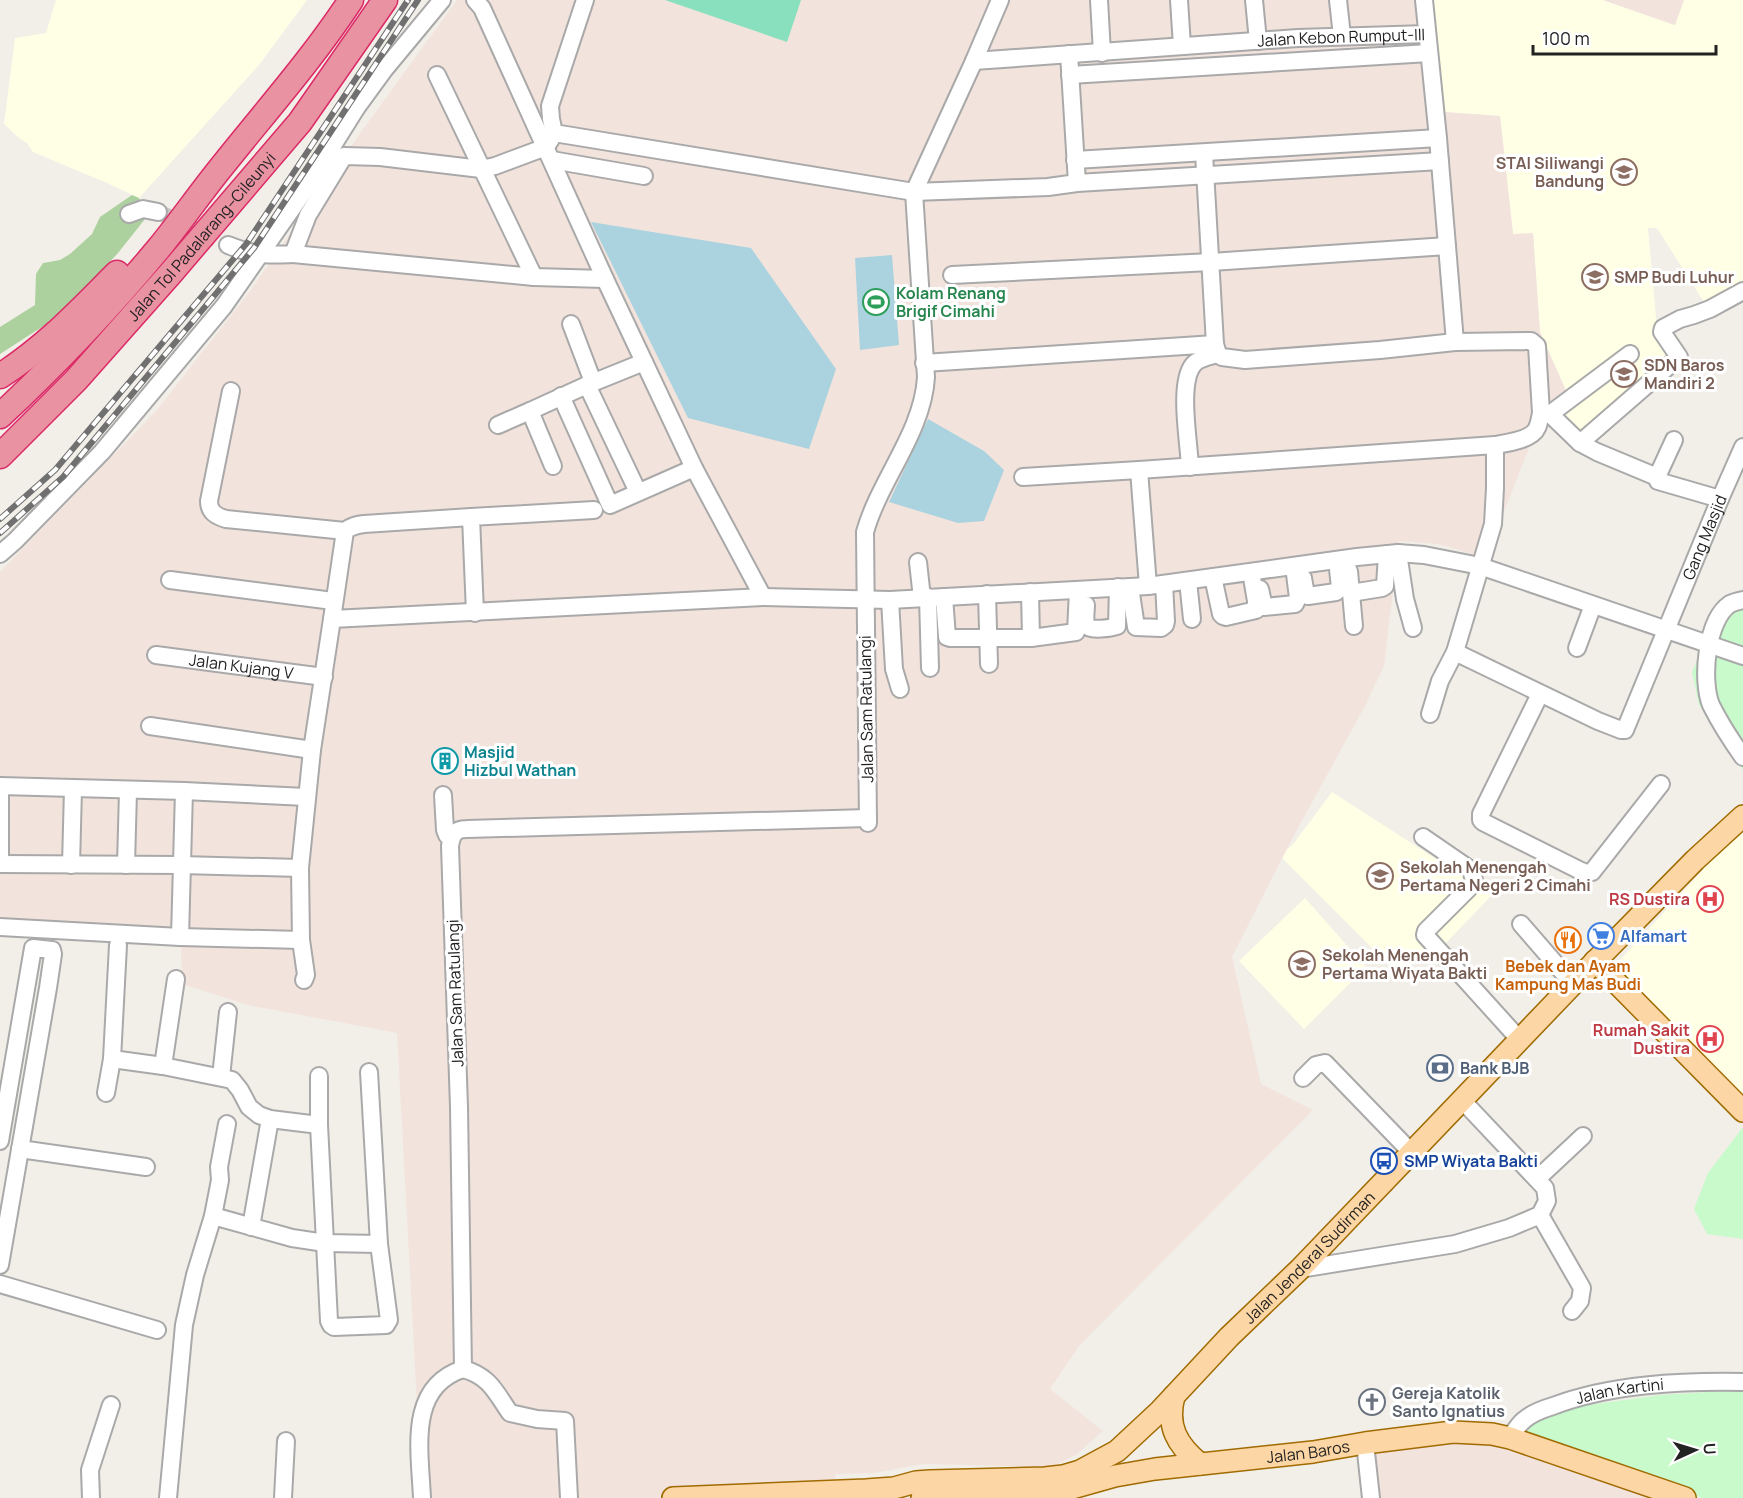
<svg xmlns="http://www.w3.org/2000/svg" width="1743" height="1498" font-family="Manrope,sans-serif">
	<rect width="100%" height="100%" fill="#f2efe9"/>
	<g fill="#ffffe5">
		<path d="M56 0H307L259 65 139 198 107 183 33 152 27 143 19 138 4 124 15 38 46 33Z"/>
		<path d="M1432 0H1603L1674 25 1684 0H1743V286L1704 302 1657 228H1648L1657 329 1677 358 1581 440 1555 407 1566 390 1540 332 1533 234H1513L1500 116 1444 112Z"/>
		<path d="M1332 792 1492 895 1444 945 1436 939 1399 975 1280 856 1294 843Z"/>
		<path d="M1743 826V1107L1609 972Z"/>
		<path d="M1305 898 1366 967 1304 1029 1239 961Z"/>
	</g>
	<g fill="#f3e3dd">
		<path d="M457 0H1432L1444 112 1500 116 1513 234 1533 233 1540 332 1566 391 1531 443 1486 558 1438 544 1399 541 1384 666 1365 706 1292 839 1232 957 1261 1084 1313 1110 1079 1346 1050 1389 1103 1431 1076 1455 1051 1467 923 1464 874 1473 835 1474 836 1498H422L397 1033 248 1005 182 984 181 945 0 927V572L157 410 250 291 361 132Z"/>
		<path d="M1603 0H1684L1675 25Z"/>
		<path d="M1466 1438 1522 1448 1665 1498H1377L1373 1450Z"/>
	</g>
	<path fill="#add19e" d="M132 195 139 198 145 219 118 253 59 316 0 354V327L35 305 36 274 43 263 60 260 70 254 92 234 100 217Z"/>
	<g fill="#c8facc">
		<path d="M1743 604V770L1699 705 1692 672 1722 606Z"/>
		<path d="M1743 1127V1239L1707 1234 1694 1209 1708 1173Z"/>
		<path d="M1743 1390V1498H1702L1519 1435 1541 1417 1574 1407 1660 1395Z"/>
	</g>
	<path fill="#88e0be" d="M665 0H801L787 42Z"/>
	<g fill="#aad3df">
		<path d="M591 222 751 248 836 369 809 449 688 418Z"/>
		<path d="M892 255 899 345 860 350 855 258Z"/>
		<path d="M928 419 984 451 1004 470 984 521 958 523 889 502Z"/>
	</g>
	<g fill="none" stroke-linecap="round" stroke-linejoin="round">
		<path stroke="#c8c6c1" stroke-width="16" stroke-dasharray="16 8" stroke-linecap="butt" d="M158 212 228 245"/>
		<defs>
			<g id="minor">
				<path d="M475 0 482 8 605 279 694 468 763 597"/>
				<path d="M585 0 550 106 551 119 554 133 914 192 1048 187 1077 183 1069 54"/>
				<path d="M1099 0 1102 53"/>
				<path d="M1179 0 1182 46"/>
				<path d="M1254 0 1258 41"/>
				<path d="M1338 0 1342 36"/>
				<path d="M1424 0 1438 138 1455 342"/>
				<path id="s1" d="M974 61 1298 38 1427 34"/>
				<path d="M437 75 534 277"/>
				<path d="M1070 75 1429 53"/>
				<path d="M1204 153 1215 344 1218 354 1222 357 1245 360 1380 350 1455 342 1531 341 1537 346 1541 413"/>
				<path d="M552 160 644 176"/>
				<path d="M1075 160 1438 138"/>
				<path d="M1077 183 1440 161"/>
				<path d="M129 214 143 209 158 212"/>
				<path d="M228 245C255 256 265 255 293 254L308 215 344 156 380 157 481 169 495 166 546 147 551 139"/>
				<path d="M293 254 534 277 605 279"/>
				<path d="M952 275 1211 262 1447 246"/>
				<path d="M571 324 593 382"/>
				<path d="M924 363 1215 344"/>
				<path d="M587 385 638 492"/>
				<path d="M231 391 209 501C209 512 216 516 226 519L345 531"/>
				<path d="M561 396 610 505 694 468"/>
				<path d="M1550 414 1630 354"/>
				<path d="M498 425 530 411"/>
				<path d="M1674 440 1657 477 1658 481 1720 499"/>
				<path d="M1580 443 1597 452 1657 477"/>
				<path d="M1495 445C1506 443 1532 440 1537 428 1539 424 1540 418 1541 413L1550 414 1580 443 1679 357 1662 332 1663 328 1680 319 1694 315 1710 309 1743 291"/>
				<path d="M553 466 530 411 587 385 644 362"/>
				<path d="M1190 467C1189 442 1178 384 1193 365 1198 358 1211 356 1218 354"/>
				<path d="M1023 477 1139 470"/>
				<path d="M1398 553 1405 599 1413 628"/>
				<path d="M0 554 15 541 102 452 224 306 305 190 357 107 384 70 442 0"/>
				<path d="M918 562 922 598"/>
				<path d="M1349 571 1354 626"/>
				<path d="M1213 577 1221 614 1223 616 1226 617 1256 610V601L1251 572"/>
				<path d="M1303 578 1306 595 1308 596 1336 592 1340 588 1337 560"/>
				<path d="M170 580 333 601"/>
				<path d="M1188 581 1192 619"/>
				<path d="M1148 586 1139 470 1495 445V488L1493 524 1455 652 1440 681 1430 714"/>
				<path d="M1130 587 1136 627 1161 628 1165 625 1166 621 1164 584"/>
				<path d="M1260 589 1264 607 1295 604 1298 598 1294 566"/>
				<path d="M1030 592 1031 638"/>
				<path d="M1351 593 1382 588 1385 586 1387 554"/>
				<path d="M987 594 989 664"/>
				<path d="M928 597 930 668"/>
				<path d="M944 597 947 637 950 638H1031L1076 632 1078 590"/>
				<path d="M890 600 894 669 900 689"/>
				<path d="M1743 600C1738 601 1734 602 1730 604 1706 620 1701 681 1711 705 1719 721 1733 743 1743 757"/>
				<path d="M1086 605C1086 610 1084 621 1087 626 1090 631 1111 628 1117 626L1118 587"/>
				<path d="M475 613 471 517 594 510"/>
				<path d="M332 619 345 531C351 526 356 525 364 524L471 517"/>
				<path d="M1577 648 1593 605"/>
				<path id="s2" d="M1455 652 1598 721 1621 730H1625L1720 499 1743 447"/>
				<path id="s3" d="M156 655 324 677"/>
				<path d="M1540 694 1481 814V820L1483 822 1579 870 1587 873 1592 872 1661 784"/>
				<path d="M150 726 312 750"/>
				<path d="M0 786 184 791 306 797"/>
				<path d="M0 786V864"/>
				<path d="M443 795 445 830 447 835 451 839"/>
				<path d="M868 823 865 532C880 479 923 432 926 377L914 192 974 61 1000 0"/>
				<path d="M1423 837 1471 870 1474 880 1471 886 1426 931 1425 935 1519 1039"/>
				<path d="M0 864 181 865 300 868 312 750 332 619 763 597 890 600 1148 586 1357 557 1398 553 1424 555 1480 566 1743 656"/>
				<path d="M71 865 73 789"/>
				<path d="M126 865 128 791"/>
				<path d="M300 868 301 940 306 975 304 980"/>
				<path d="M1521 924 1573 984"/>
				<path d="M0 927 180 937 301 940"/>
				<path d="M180 937 184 791"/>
				<path d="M112 1059 163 1066 232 1080 240 1090 249 1107 259 1115 270 1119 319 1125"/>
				<path d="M163 1066 176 979"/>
				<path d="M319 1076V1125L329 1321 331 1325 334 1327 386 1325 389 1320 379 1244 369 1072"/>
				<path d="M221 1077 228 1012"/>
				<path d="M1303 1078 1316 1065 1325 1063 1411 1152"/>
				<path d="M106 1093 112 1059 118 945"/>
				<path d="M0 1141 33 948 52 950 53 954 48 988 0 1265"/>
				<path d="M20 1149 146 1167"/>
				<path d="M1537 1179 1583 1136"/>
				<path d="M1540 1215 1582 1288 1580 1301 1572 1311"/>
				<path d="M213 1216 292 1238 325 1243 379 1244"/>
				<path d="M251 1227 270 1119"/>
				<path d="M1300 1269 1455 1244 1509 1228 1540 1215 1547 1201 1545 1188 1461 1099"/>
				<path d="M0 1284 157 1330"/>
				<path d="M463 1369 459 1107 450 846C452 834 455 829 467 829L868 818"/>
				<path d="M463 1369C490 1376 496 1393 510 1413L537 1419 565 1421 569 1498"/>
				<path id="s4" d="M1510 1438C1514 1432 1518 1425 1524 1420 1532 1413 1543 1409 1553 1406 1611 1384 1681 1381 1743 1382"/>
				<path d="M1365 1443 1371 1498"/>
				<path d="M91 1498 90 1470 111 1405"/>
				<path d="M168 1498 184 1325 195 1275 213 1216 220 1180 219 1167 227 1124"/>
				<path d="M283 1498 286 1441"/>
				<path d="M422 1498C420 1451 407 1387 463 1369"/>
			</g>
			<g id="major">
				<path d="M1595 961 1743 1111"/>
				<path d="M1174 1396C1166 1426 1177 1445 1200 1464"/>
				<path id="s5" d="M673 1498 866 1490 894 1488 916 1482 930 1481 1045 1478 1063 1476 1080 1471 1117 1451 1160 1411 1229 1337 1300 1269 1573 984 1695 860 1743 816"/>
				<path id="s6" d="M922 1498 997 1496 1065 1490 1115 1476 1155 1469 1313 1452 1365 1443 1453 1432 1492 1434 1510 1438 1685 1498"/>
			</g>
			<g id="highway">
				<path d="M0 376C46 347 79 311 117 273"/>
				<path d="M0 416C56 364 110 307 159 248 181 221 201 192 223 165 266 111 313 58 351 0"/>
				<path id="s7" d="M0 456 76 380 170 274 300 122 385 0"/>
			</g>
		</defs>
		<use href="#minor" stroke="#a9a9a9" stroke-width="20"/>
		<use href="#major" stroke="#a06b00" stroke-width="24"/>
		<use href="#highway" stroke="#dc2a67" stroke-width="27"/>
		<use href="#minor" stroke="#fff" stroke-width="16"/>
		<use href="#major" stroke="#fcd6a4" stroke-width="21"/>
		<use href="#highway" stroke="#e892a2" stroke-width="24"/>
		<defs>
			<g id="rail">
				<path d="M0 519 55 470 247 243 408 0"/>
				<path d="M0 533 63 477 254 248 418 0"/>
			</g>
		</defs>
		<use href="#rail" stroke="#707070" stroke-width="6"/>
		<use href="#rail" stroke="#fff" stroke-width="4" stroke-dasharray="11" stroke-linecap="butt"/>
	</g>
	<defs>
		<symbol id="university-ring" viewBox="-11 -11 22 22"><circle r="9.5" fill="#fff" stroke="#8d6e63" stroke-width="1.5"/><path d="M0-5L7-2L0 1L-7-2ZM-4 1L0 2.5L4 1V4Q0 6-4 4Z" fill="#8d6e63"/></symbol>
		<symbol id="school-ring" viewBox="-11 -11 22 22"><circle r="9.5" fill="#fff" stroke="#8d6e63" stroke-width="1.5"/><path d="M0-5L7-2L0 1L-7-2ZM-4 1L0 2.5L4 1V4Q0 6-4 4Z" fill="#8d6e63"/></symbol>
		<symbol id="stadium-ring" viewBox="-11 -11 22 22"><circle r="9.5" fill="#fff" stroke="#2e9e5b" stroke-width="1.5"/><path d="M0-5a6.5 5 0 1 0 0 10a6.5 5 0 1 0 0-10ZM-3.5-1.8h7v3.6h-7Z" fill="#2e9e5b"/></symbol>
		<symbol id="building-ring" viewBox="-11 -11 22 22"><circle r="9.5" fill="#fff" stroke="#0f9aa8" stroke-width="1.5"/><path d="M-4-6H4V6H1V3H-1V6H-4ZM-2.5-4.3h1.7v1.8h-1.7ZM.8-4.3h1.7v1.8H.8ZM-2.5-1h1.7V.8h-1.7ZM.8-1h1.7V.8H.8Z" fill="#0f9aa8"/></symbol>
		<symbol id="hospital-ring" viewBox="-11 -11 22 22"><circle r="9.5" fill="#fff" stroke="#e0444e" stroke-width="1.5"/><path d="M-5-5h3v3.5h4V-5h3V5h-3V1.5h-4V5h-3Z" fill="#e0444e"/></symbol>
		<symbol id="supermarket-ring" viewBox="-11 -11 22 22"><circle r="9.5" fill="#fff" stroke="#3f7fe0" stroke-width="1.5"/><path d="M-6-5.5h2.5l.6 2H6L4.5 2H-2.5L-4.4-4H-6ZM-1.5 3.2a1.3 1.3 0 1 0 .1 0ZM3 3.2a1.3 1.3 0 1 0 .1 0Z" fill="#3f7fe0"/></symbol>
		<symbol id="restaurant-ring" viewBox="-11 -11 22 22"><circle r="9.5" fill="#fff" stroke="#e8710a" stroke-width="1.5"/><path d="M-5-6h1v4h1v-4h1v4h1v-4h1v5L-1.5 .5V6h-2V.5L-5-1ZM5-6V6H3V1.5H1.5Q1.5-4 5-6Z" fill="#e8710a"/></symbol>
		<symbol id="bank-ring" viewBox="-11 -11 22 22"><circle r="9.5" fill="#fff" stroke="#5c6f8a" stroke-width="1.5"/><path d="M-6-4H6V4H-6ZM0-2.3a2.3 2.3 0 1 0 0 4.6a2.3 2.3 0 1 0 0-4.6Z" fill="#5c6f8a"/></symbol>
		<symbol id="bus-ring" viewBox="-11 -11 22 22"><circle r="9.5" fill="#fff" stroke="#1a4fb4" stroke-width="1.5"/><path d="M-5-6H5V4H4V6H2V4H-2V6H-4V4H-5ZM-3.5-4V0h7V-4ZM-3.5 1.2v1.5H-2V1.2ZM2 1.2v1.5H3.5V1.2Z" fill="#1a4fb4"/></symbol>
		<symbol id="church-ring" viewBox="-11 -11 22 22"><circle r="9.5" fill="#fff" stroke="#6b7280" stroke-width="1.5"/><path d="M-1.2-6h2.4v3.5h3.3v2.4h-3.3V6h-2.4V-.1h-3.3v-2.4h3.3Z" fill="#6b7280"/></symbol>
	</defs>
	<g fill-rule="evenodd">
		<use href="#university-ring" x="1609" y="157" width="30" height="30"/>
		<use href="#school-ring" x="1580" y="262" width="30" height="30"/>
		<use href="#stadium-ring" x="861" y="287" width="30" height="30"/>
		<use href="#school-ring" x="1609" y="359" width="30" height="30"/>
		<use href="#building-ring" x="430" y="746" width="30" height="30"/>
		<use href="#school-ring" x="1365" y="861" width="30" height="30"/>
		<use href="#hospital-ring" x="1695" y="884" width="30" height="30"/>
		<use href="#supermarket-ring" x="1586" y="921" width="30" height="30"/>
		<use href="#restaurant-ring" x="1553" y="925" width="30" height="30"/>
		<use href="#school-ring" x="1287" y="949" width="30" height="30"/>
		<use href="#hospital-ring" x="1695" y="1024" width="30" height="30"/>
		<use href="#bank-ring" x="1425" y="1053" width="30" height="30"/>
		<use href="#bus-ring" x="1369" y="1146" width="30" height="30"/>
		<use href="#church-ring" x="1357" y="1387" width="30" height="30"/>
	</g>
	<g text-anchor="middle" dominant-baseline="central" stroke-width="6" stroke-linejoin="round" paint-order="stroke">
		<g font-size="16" fill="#222" stroke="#fff">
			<text stroke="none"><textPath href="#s1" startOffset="368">Jalan Kebon Rumput-III</textPath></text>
			<text stroke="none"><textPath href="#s7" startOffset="298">Jalan Tol Padalarang–Cileunyi</textPath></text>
			<text stroke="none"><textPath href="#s2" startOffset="396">Gang Masjid</textPath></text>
			<text stroke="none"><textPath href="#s3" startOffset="86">Jalan Kujang V</textPath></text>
			<text transform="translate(866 709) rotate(-91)">Jalan Sam Ratulangi</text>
			<text transform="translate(455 993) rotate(-92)">Jalan Sam Ratulangi</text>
			<text stroke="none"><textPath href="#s5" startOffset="724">Jalan Jenderal Sudirman</textPath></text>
			<text stroke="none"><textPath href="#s4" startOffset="124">Jalan Kartini</textPath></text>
			<text stroke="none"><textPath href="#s6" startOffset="390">Jalan Baros</textPath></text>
		</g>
		<g font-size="16" font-weight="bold" fill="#785e54" stroke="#fff" text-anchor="start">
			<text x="1604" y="163" text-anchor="end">STAI Siliwangi<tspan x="1604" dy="18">Bandung</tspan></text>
			<text x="1614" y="277">SMP Budi Luhur</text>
			<text x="1644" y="365">SDN Baros<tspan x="1644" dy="18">Mandiri 2</tspan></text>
			<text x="1400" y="867">Sekolah Menengah<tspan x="1400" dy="18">Pertama Negeri 2 Cimahi</tspan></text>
			<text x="1322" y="955">Sekolah Menengah<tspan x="1322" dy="18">Pertama Wiyata Bakti</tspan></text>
		</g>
		<g font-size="16" font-weight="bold" fill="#27864d" stroke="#fff" text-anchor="start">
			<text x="896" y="293">Kolam Renang<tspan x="896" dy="18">Brigif Cimahi</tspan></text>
		</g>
		<g font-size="16" font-weight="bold" fill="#0d838f" stroke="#fff" text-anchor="start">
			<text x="464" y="752">Masjid<tspan x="464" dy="18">Hizbul Wathan</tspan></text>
		</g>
		<g font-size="16" font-weight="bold" fill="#be3a42" stroke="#fff" text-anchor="end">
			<text x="1690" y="899">RS Dustira</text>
			<text x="1690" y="1030">Rumah Sakit<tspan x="1690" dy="18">Dustira</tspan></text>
		</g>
		<g font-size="16" font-weight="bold" fill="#366cbe" stroke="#fff" text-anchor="start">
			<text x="1620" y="936">Alfamart</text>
		</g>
		<g font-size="16" font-weight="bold" fill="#c56008" stroke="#fff">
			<text x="1568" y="966">Bebek dan Ayam<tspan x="1568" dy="18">Kampung Mas Budi</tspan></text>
		</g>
		<g font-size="16" font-weight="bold" fill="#4e5e75" stroke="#fff" text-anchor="start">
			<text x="1460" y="1068">Bank BJB</text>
		</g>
		<g font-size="16" font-weight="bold" fill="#164399" stroke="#fff" text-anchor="start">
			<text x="1404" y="1161">SMP Wiyata Bakti</text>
		</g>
		<g font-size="16" font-weight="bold" fill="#5b616d" stroke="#fff" text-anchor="start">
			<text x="1392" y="1393">Gereja Katolik<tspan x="1392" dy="18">Santo Ignatius</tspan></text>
		</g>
	</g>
	<g transform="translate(1695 1450) rotate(86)" stroke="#ffffff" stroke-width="4.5" paint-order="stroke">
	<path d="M0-4.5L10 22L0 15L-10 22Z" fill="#222222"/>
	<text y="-9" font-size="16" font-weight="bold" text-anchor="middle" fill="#222222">U</text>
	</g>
	<path d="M1533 45v9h183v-9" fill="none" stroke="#222222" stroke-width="3"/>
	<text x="1542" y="45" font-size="18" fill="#222222" stroke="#ffffff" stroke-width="4.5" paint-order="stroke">100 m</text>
</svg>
